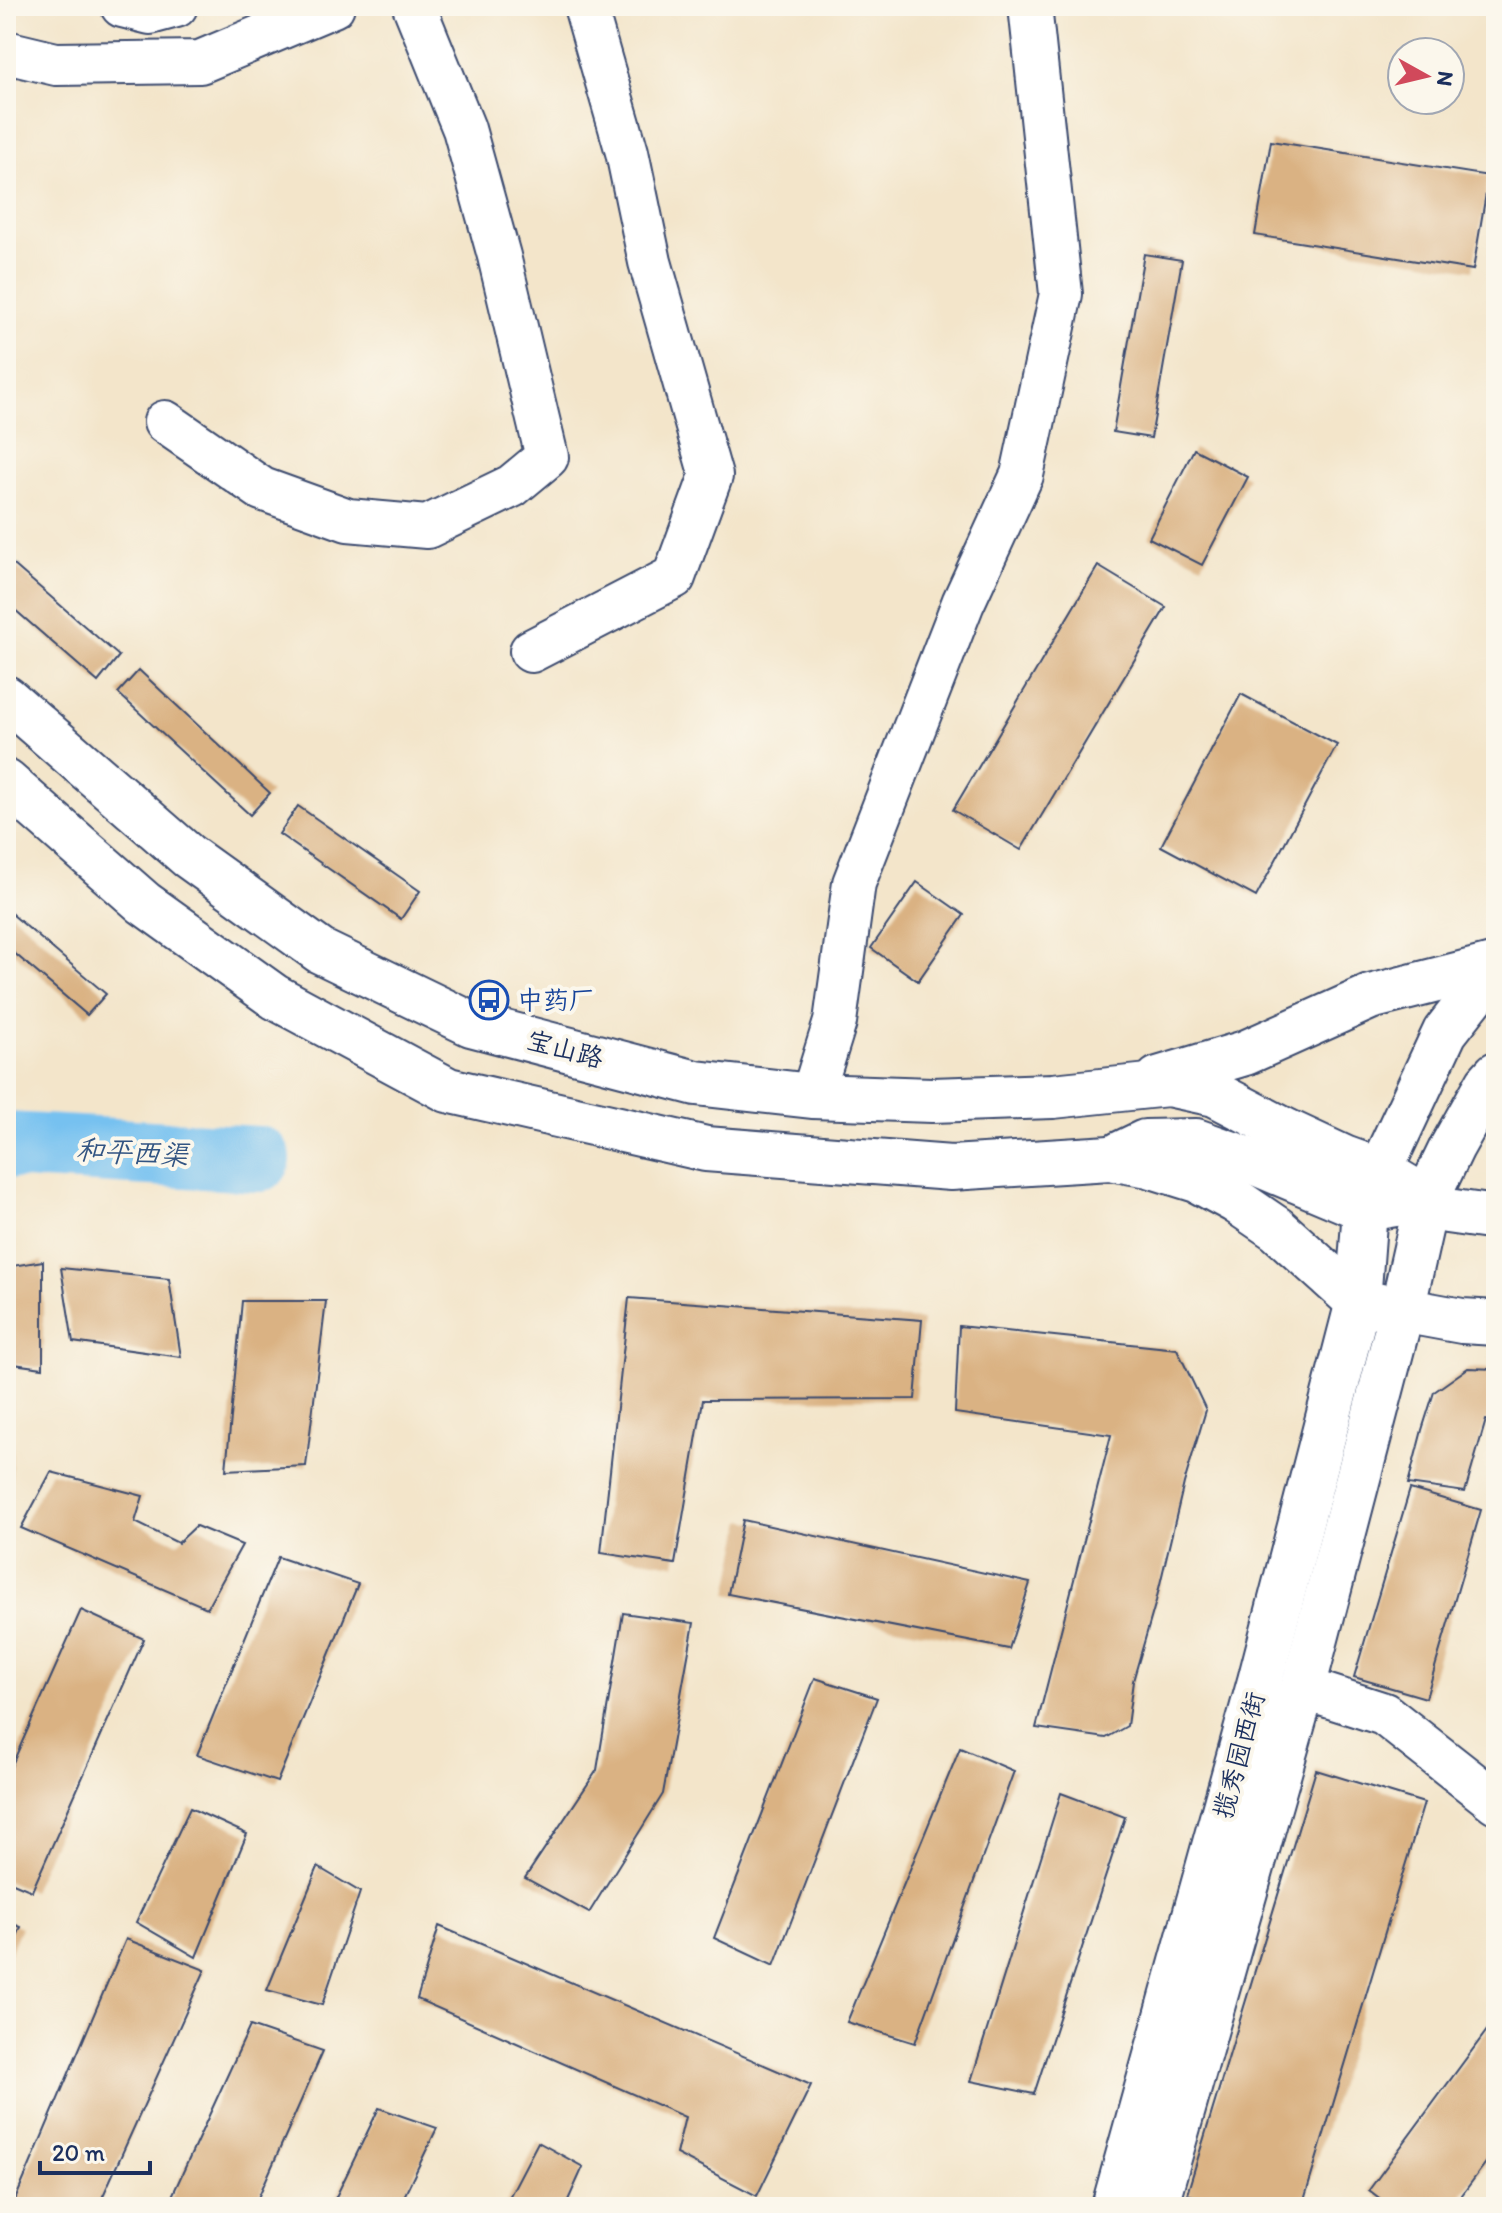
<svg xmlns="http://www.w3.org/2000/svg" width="1502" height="2213" font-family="Itim,'LXGW WenKai TC',sans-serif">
	<rect width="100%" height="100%" fill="#fbf7ec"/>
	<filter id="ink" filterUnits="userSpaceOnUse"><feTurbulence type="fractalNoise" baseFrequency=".0125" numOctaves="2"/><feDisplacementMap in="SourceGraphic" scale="16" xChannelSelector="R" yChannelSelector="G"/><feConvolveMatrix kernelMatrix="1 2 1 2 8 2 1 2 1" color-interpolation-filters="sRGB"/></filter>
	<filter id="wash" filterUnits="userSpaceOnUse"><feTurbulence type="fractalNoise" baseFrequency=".006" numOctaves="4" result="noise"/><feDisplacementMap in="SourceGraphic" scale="32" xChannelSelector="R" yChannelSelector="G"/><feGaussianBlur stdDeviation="1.8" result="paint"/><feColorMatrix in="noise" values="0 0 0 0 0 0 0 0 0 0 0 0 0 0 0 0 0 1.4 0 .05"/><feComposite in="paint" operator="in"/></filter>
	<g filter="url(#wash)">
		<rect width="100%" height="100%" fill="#f3e5ca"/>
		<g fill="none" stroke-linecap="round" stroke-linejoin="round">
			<path stroke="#76c1f0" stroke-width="66" d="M6 1145 258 1159"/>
		</g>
		<g id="blocks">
			<g fill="#dab283">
				<path d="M1271 141 1489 176 1473 270 1255 235Z"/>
				<path d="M1144 254 1182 260 1151 438 1113 432Z"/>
				<path d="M1194 449 1248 477 1202 565 1149 538Z"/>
				<path d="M6 558 119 656 98 682 6 602Z"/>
				<path d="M1098 566 1166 607 1021 850 953 810Z"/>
				<path d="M139 670 270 793 250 815 118 693Z"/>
				<path d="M1241 694 1337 745 1256 897 1161 846Z"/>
				<path d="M298 806 420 891 401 919 279 834Z"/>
				<path d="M917 882 964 915 918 981 871 948Z"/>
				<path d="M6 909 106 994 87 1015 6 946Z"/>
				<path d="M43 1261V1368L13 1364 11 1489 6 1490V1267Z"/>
				<path d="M61 1268 169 1279 181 1357 73 1342Z"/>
				<path d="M629 1298 922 1320 915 1399 703 1400 675 1564 601 1553Z"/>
				<path d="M242 1301H326L306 1466 226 1470Z"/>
				<path d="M959 1326 1177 1349 1206 1410 1184 1483 1156 1601 1133 1681 1127 1726 1106 1738 1036 1728 1111 1435 955 1413Z"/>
				<path d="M1468 1368 1496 1369V1421L1486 1420 1465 1492 1408 1484 1422 1430 1434 1392Z"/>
				<path d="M51 1472 143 1496 135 1522 178 1543 196 1526 242 1545 207 1608 21 1528Z"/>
				<path d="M1410 1489 1481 1510 1426 1698 1354 1677Z"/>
				<path d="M743 1520 1030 1583 1009 1649 728 1594Z"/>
				<path d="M278 1557 358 1584 277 1782 197 1755Z"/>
				<path d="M81 1610 144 1639 32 1891 6 1880V1778Z"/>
				<path d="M623 1613 694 1623 663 1794 589 1913 525 1878 597 1770Z"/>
				<path d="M815 1678 877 1698 774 1966 714 1938Z"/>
				<path d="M960 1748 1014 1771 915 2043 847 2022Z"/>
				<path d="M1316 1770 1424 1803 1302 2207H1228L1187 2194Z"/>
				<path d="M1061 1793 1125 1817 1034 2094 971 2081Z"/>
				<path d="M190 1808 247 1834 196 1957 136 1922Z"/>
				<path d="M318 1867 360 1892 322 2005 267 1990Z"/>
				<path d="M6 1921 21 1927 6 1962Z"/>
				<path d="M439 1926 811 2085 757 2196 676 2154 685 2117 417 1999Z"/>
				<path d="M126 1939 205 1970 98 2207H12Z"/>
				<path d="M1496 2018V2149L1453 2207H1391L1369 2190Z"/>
				<path d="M250 2026 323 2051 254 2207H167Z"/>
				<path d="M379 2108 437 2128 399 2207H331Z"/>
				<path d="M538 2142 583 2167 565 2207H504Z"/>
			</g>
		</g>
	</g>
	<g filter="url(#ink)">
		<use href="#blocks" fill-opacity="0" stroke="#3b4a6e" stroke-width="2"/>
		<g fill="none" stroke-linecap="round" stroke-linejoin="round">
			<defs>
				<g id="minor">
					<path d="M122 6 150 13 176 6"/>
					<path d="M6 52 56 64 200 62 333 6"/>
					<path d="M165 422 262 489 348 520 427 527 512 486 547 457 499 256 464 129 414 6"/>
					<path d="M531 651 674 577 711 476 650 262 627 152 585 6"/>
					<path d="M812 1096 835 1022 854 883 963 603 1022 475 1061 294 1030 6"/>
					<path d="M1303 1688 1384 1714 1496 1802"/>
				</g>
				<g id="tertiary">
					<path d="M1114 2207 1260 1681 1358 1302"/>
					<path d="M1155 2207 1303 1688 1402 1310"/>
				</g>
				<g id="primary">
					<path d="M6 698 188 856 320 951 471 1024 696 1083 812 1096 932 1100 1053 1096 1168 1084 1215 1094 1286 1131 1344 1158 1380 1171 1447 1211 1496 1218"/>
					<path d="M6 782 144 903 275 997 448 1090 706 1149 951 1168 1110 1158 1149 1165 1197 1180 1236 1201 1277 1229 1358 1302 1462 1321 1496 1323"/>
					<path d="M1158 1079 1245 1053 1370 997 1496 965"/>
					<path d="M1120 1154 1145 1142 1196 1141 1244 1158 1365 1209 1395 1204"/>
					<path d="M1358 1302 1365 1209 1380 1171 1445 1032 1496 967"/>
					<path d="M1402 1310 1427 1199 1452 1147 1488 1083 1496 1074"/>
				</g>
			</defs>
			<use href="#minor" stroke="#3b4a6e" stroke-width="46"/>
			<use href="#tertiary" stroke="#3b4a6e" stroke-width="48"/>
			<use href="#primary" stroke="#3b4a6e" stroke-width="48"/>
			<use href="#minor" stroke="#fff" stroke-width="42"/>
			<use href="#tertiary" stroke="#fff" stroke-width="44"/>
			<use href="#primary" stroke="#fff" stroke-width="44"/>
		</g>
	</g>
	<defs>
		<symbol id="bus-ring" viewBox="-11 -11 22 22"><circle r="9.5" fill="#fbf7ec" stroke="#1a4fb4" stroke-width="1.5"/><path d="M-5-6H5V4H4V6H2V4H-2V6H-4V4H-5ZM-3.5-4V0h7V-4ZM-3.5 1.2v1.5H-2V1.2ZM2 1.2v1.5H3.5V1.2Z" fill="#1a4fb4"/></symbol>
	</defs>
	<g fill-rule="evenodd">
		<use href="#bus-ring" x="467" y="978" width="44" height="44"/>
	</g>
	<g text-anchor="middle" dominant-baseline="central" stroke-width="8" stroke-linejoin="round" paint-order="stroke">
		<g font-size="26" fill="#164399" stroke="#fbf7ec" text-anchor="start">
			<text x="517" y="1000">中药厂</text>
		</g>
		<g font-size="26" fill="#1b2f5e" stroke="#fbf7ec">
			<text transform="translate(565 1049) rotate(15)">宝山路</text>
			<text transform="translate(1239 1755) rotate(-75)">揽秀园西街</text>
		</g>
		<g font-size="28" font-style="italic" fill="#325482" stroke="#fbf7ec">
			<text transform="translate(132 1152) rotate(3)">和平西渠</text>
		</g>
	</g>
	<rect width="1502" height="2213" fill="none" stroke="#fbf7ec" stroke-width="32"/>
	<g transform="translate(1426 76) rotate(98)"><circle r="38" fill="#fbf7ec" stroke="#a1a7b3" stroke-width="2"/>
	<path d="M0-6L14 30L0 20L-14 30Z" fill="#d1495b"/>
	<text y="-12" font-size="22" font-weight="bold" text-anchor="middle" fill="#1b2f5e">N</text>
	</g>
	<path d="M40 2161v12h110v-12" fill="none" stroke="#1b2f5e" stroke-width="4"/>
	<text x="52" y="2161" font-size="24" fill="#1b2f5e" stroke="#fbf7ec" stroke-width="6" paint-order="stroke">20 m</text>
</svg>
